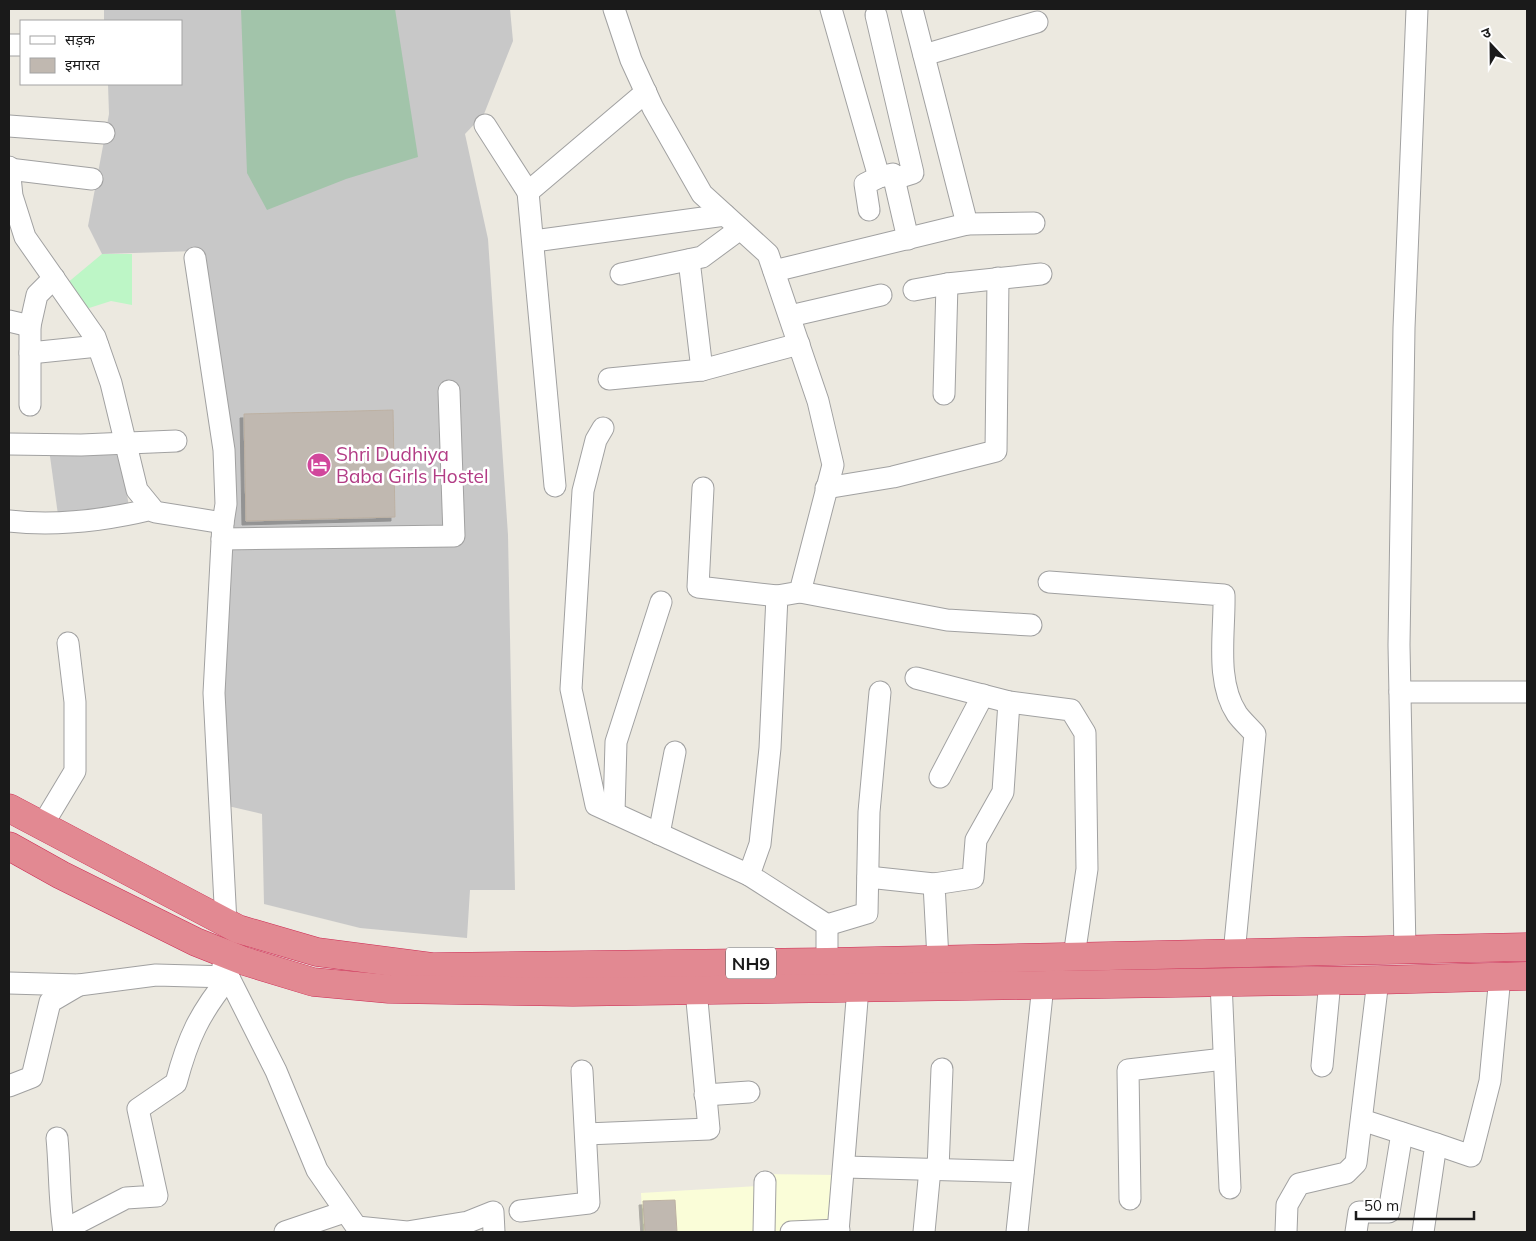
<svg xmlns="http://www.w3.org/2000/svg" width="1536" height="1241" font-family="Mulish,'Noto Sans Devanagari',sans-serif">
	<defs>
		<filter id="shadow"><feDropShadow dx="-4" dy="4" stdDeviation="0" flood-color="#0004"/></filter>
	</defs>
	<rect width="100%" height="100%" fill="#ece9e0"/>
	<path fill="#fafdd8" d="M758 1174 837 1175 831 1232H643L641 1193 758 1186Z"/>
	<g fill="#c8c8c8">
		<path d="M104 9H510L513 41 484 114 465 134 488 239 508 535 515 890H470L467 938 360 928 264 904 262 814 228 806 224 685 232 466 196 251 102 254 88 226 109 114 108 84H181V21H104Z"/>
		<path d="M49 449 121 450 129 508 58 515Z"/>
	</g>
	<path fill="#a2c4aa" d="M241 9H395L418 157 346 179 267 210 247 173Z"/>
	<path fill="#bdf6c6" d="M102 254H132V305L111 301 86 309 66 284Z"/>
	<g fill="#c0b8b0" stroke="#bdb1a3" filter="url(#shadow)">
		<path d="M393 410 395 517 246 521 244 414Z"/>
		<path d="M675 1200 677 1232H645L643 1201Z"/>
	</g>
	<g fill="none" stroke-linecap="round" stroke-linejoin="round">
		<defs>
			<g id="minor">
				<path d="M614 9 631 60 653 108 702 194 768 254 818 401 833 465 800 592 777 596 770 748 760 844 749 875 827 925V962"/>
				<path d="M831 9 879 177 893 174 908 239"/>
				<path d="M912 9 967 224"/>
				<path d="M876 15 913 173 894 179"/>
				<path d="M9 45H21"/>
				<path d="M924 55 1037 22"/>
				<path d="M485 125 528 192"/>
				<path d="M9 126 104 133"/>
				<path d="M9 167 12 196 25 237 95 337 111 383 137 490 155 512 223 523 214 693 226 923"/>
				<path d="M9 169 92 179"/>
				<path d="M869 210 865 184 879 177"/>
				<path d="M534 241 725 215"/>
				<path d="M195 258 224 450 226 504 223 523"/>
				<path d="M689 260 702 370"/>
				<path d="M774 271 967 224 1034 223"/>
				<path d="M621 274 702 257 740 229"/>
				<path d="M914 290 947 284 1041 274"/>
				<path d="M790 316 881 295"/>
				<path d="M9 321 30 326"/>
				<path d="M30 353 98 346"/>
				<path d="M609 379 702 370 799 344"/>
				<path d="M944 394 947 284"/>
				<path d="M30 405V326L37 295 54 278"/>
				<path d="M603 428 596 440 583 491 571 689 596 805 749 875"/>
				<path d="M9 444 81 445 176 441"/>
				<path d="M555 486 528 192 646 92"/>
				<path d="M703 488 698 587 777 596"/>
				<path d="M826 488 893 477 996 451 998 278"/>
				<path d="M9 521C55 526 107 520 152 509"/>
				<path d="M222 539 454 536 449 391"/>
				<path d="M1049 582 1224 595C1225 632 1215 681 1237 714 1242 721 1249 727 1255 734L1234 954"/>
				<path d="M800 592 947 620 1031 625"/>
				<path d="M916 678 1009 702 1071 710 1085 733 1087 869 1074 956"/>
				<path d="M1400 692H1527"/>
				<path d="M940 777 983 695"/>
				<path d="M614 813 616 742 661 602"/>
				<path d="M42 826 75 771V702L68 643"/>
				<path d="M659 834 675 752"/>
				<path d="M868 877 934 884"/>
				<path d="M827 925 867 913 869 812 880 692"/>
				<path d="M1405 950 1399 645 1404 328 1417 9"/>
				<path d="M938 959 934 884 973 878 976 840 1003 792 1009 702"/>
				<path d="M223 966 276 1071 317 1170 360 1232"/>
				<path d="M1221 982 1230 1188"/>
				<path d="M9 983 79 985 156 975 229 977"/>
				<path d="M1322 1066 1330 981"/>
				<path d="M9 1086 32 1077 50 1002 79 985"/>
				<path d="M705 1095 749 1092"/>
				<path d="M1362 1120 1436 1144 1423 1232"/>
				<path d="M586 1134 709 1129 696 990"/>
				<path d="M57 1138C60 1169 59 1201 64 1232"/>
				<path d="M1436 1144 1471 1156 1490 1081 1500 976"/>
				<path d="M845 1167 1023 1172"/>
				<path d="M938 1169 942 1069"/>
				<path d="M1130 1199 1128 1070 1224 1059"/>
				<path d="M520 1211 589 1203 582 1071"/>
				<path d="M357 1227 407 1232 468 1222 493 1212 494 1232"/>
				<path d="M64 1230 126 1198 157 1196 138 1109 176 1083C188 1038 199 1014 229 977"/>
				<path d="M285 1232 344 1212"/>
				<path d="M764 1232 765 1182"/>
				<path d="M791 1232 839 1230"/>
				<path d="M838 1232 858 988"/>
				<path d="M924 1232 930 1169"/>
				<path d="M1017 1232 1043 985"/>
				<path d="M1286 1232 1287 1205 1299 1184 1346 1173 1356 1163 1378 980"/>
				<path d="M1356 1232 1359 1212H1389L1402 1133"/>
			</g>
			<g id="highway">
				<path d="M9 808 238 929 317 952 432 967 827 962 1527 947"/>
				<path d="M9 846 61 875 196 942 244 961 313 982 389 989 573 992 1378 980 1527 976"/>
			</g>
		</defs>
		<use href="#minor" stroke="#a1a1a1" stroke-width="23"/>
		<use href="#highway" stroke="#cd2a53" stroke-width="29"/>
		<use href="#minor" stroke="#fff" stroke-width="21"/>
		<use href="#highway" stroke="#e28992" stroke-width="28"/>
	</g>
	<defs>
		<symbol id="hotel-disc" viewBox="-11 -11 22 22"><circle r="9.5" fill="#d1479c" stroke="#fff"/><path d="M-6-4.5h1.5V1H6V5H4.5V3h-9V5H-6ZM-4 0a1.8 1.8 0 1 1 3.6 0ZM.5 0V-2.5h3Q6-2.5 6 0Z" fill="#fff"/></symbol>
	</defs>
	<g fill-rule="evenodd">
		<use href="#hotel-disc" x="305" y="451" width="28" height="28"/>
	</g>
	<g text-anchor="middle" dominant-baseline="central" stroke-width="5" stroke-linejoin="round" paint-order="stroke">
		<rect fill="#fff" stroke="#5f5f5f" stroke-width="1" x="726" y="947.5" width="50" height="31" rx="4"/>
		<g font-size="18" font-weight="bold" fill="#1a1a1a">
			<text x="751" y="963">NH9</text>
		</g>
		<g font-size="19" fill="#b23c85" stroke="#fff" text-anchor="start">
			<text x="336" y="454">Shri Dudhiya<tspan x="336" dy="22">Baba Girls Hostel</tspan></text>
		</g>
	</g>
	<rect width="1536" height="1241" fill="none" stroke="#1a1a1a" stroke-width="20"/>
	<rect x="20" y="20" width="162" height="65" fill="#ffffff" stroke="#a3a3a3"/>
	<rect x="30" y="36" width="25" height="8" fill="#ffffff" stroke="#a3a3a3"/>
	<text x="65" y="45" font-size="15" fill="#1a1a1a">सड़क</text>
	<rect x="30" y="58" width="25" height="15" fill="#c0b8b0" stroke="#a3a3a3"/>
	<text x="65" y="70" font-size="15" fill="#1a1a1a">इमारत</text>
	<g transform="translate(1491 45) rotate(338)" stroke="#ffffff" stroke-width="4" paint-order="stroke">
	<path d="M0-4L9 19L0 12L-9 19Z" fill="#1a1a1a"/>
	<text y="-8" font-size="14" font-weight="bold" text-anchor="middle" fill="#1a1a1a">उ</text>
	</g>
	<path d="M1356 1211v8h118v-8" fill="none" stroke="#1a1a1a" stroke-width="2.5"/>
	<text x="1364" y="1211" font-size="15" fill="#1a1a1a" stroke="#ffffff" stroke-width="4" paint-order="stroke">50 m</text>
</svg>
